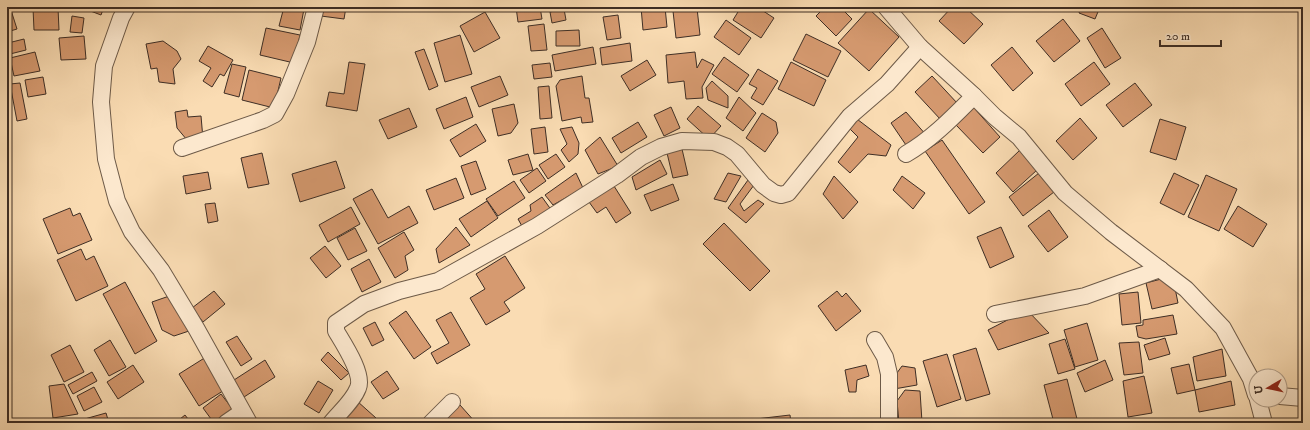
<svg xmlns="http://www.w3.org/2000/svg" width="1310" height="430" font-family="'IM FELL DW Pica',serif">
	<rect width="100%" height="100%" fill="#fadcb3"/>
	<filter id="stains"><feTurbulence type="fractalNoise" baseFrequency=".005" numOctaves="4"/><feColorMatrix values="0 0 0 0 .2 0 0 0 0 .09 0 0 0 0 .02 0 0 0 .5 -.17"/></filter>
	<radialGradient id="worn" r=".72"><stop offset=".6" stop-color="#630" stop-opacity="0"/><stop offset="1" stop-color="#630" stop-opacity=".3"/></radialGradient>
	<g fill="#d69a70" stroke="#3e2e25">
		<path d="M7 7H10L17 29 7 32Z"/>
		<path d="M80 7H104L101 15Z"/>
		<path d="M284 7H293L304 9 300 30 279 26Z"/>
		<path d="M322 7H346L344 19 321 16Z"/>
		<path d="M516 7H540L542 19 518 22Z"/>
		<path d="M641 7H665L667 27 643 30Z"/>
		<path d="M741 7H757L774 18 761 38 733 20Z"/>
		<path d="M825 7H840L852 19 836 36 816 16Z"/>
		<path d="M952 7H965L983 24 964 44 939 21Z"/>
		<path d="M1081 7H1100L1095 19 1079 13Z"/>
		<path d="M33 8H58L59 30H34Z"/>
		<path d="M697 8 700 35 676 38 673 11Z"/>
		<path d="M564 9 566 20 552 23 550 12Z"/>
		<path d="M869 9 899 37 869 71 838 43Z"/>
		<path d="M485 12 500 38 474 52 460 26Z"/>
		<path d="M618 15 621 38 607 40 603 17Z"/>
		<path d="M72 16 84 18 82 33 70 32Z"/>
		<path d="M1063 19 1080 41 1054 62 1036 41Z"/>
		<path d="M726 20 751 38 739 55 714 37Z"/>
		<path d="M544 24 547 50 531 51 528 26Z"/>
		<path d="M266 28 300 35 294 63 260 55Z"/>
		<path d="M1102 28 1121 58 1105 68 1087 38Z"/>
		<path d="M579 30 580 46H556V31Z"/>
		<path d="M806 34 841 51 828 77 793 60Z"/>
		<path d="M460 35 472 74 445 82 434 43Z"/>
		<path d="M84 36 86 59 61 60 59 38Z"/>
		<path d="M24 39 26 50 10 54 8 43Z"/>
		<path d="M163 41 177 51 181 59 173 69 175 84 159 82 157 68 151 69 146 44Z"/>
		<path d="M630 43 632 61 602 65 600 48Z"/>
		<path d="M208 46 233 60 224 76 220 74 212 87 203 81 211 68 199 61Z"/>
		<path d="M593 47 596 64 555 71 552 55Z"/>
		<path d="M1012 47 1033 73 1013 91 991 65Z"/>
		<path d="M424 49 438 86 429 90 415 52Z"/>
		<path d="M35 52 40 71 14 76 10 58Z"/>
		<path d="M695 52 697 68 702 59 714 65 702 87 703 98 686 99 684 81 668 83 666 55Z"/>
		<path d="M724 57 749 75 737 92 712 74Z"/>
		<path d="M647 60 656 75 630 91 621 76Z"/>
		<path d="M349 62 365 64 357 111 326 106 329 92 344 94Z"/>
		<path d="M791 62 826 80 814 106 778 89Z"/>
		<path d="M1094 62 1110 84 1081 106 1065 84Z"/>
		<path d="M550 63 552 77 534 79 532 65Z"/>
		<path d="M232 64 246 67 239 97 224 93Z"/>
		<path d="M758 69 778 81 763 105 751 98 757 88 749 84Z"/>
		<path d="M249 70 281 78 274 108 242 100Z"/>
		<path d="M500 76 508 95 479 107 471 87Z"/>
		<path d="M582 76 585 98H589L593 122 582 123 581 117 562 121 556 86 560 80Z"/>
		<path d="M932 76 958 104 941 120 915 92Z"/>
		<path d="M43 77 46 94 28 97 25 80Z"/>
		<path d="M712 81 728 96V108L708 100 706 88Z"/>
		<path d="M20 83 27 119 17 121 10 84Z"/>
		<path d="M1135 83 1152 105 1123 127 1106 105Z"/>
		<path d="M549 86 552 118 540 119 538 87Z"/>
		<path d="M466 97 473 117 444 129 436 109Z"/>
		<path d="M739 97 756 113 743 131 726 118Z"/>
		<path d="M514 104 518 123 511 133 498 136 492 109Z"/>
		<path d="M698 106 721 126 709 139 687 119Z"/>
		<path d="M671 107 680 128 664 136 654 115Z"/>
		<path d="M409 108 417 127 388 139 379 120Z"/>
		<path d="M974 108 1000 137 983 153 956 125Z"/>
		<path d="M187 110 188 117 201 116 203 139 187 140 177 128 175 112Z"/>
		<path d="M906 112 927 136 908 148 891 123Z"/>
		<path d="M762 113 776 122 778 133 765 152 746 138Z"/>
		<path d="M853 116 891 145 886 156 868 154 850 173 838 162 858 137 849 128Z"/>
		<path d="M1080 118 1097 138 1073 160 1056 141Z"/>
		<path d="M1160 119 1186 127 1176 160 1150 152Z"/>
		<path d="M638 122 647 137 621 153 612 138Z"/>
		<path d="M476 124 486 141 460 157 450 140Z"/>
		<path d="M545 127 548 152 534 154 531 129Z"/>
		<path d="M572 127 579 143 578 154 569 162 561 150 567 144 560 129Z"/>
		<path d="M600 137 618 166 598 174 585 150Z"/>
		<path d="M942 140 985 202 969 214 925 151Z"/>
		<path d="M682 149 688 175 673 178 667 153Z"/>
		<path d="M1020 150 1037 170 1013 192 996 173Z"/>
		<path d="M262 153 269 184 248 188 241 158Z"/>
		<path d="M528 154 533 170 513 175 508 160Z"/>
		<path d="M556 154 565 167 548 179 539 165Z"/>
		<path d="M660 160 667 174 636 190 632 177Z"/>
		<path d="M336 161 345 188 300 202 292 174Z"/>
		<path d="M476 161 486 189 471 195 461 166Z"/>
		<path d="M537 168 546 181 529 193 520 180Z"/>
		<path d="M208 172 211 189 186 194 183 176Z"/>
		<path d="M576 173 583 188 553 205 545 195Z"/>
		<path d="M728 173 741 176 726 202 714 199Z"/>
		<path d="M1039 173 1054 192 1023 216 1009 197Z"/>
		<path d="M1174 173 1199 185 1184 215 1160 203Z"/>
		<path d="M1206 175 1237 189 1219 231 1188 217Z"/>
		<path d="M834 176 858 202 843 219 823 194Z"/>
		<path d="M902 176 925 193 913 209 893 190Z"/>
		<path d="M456 178 464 198 434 210 426 190Z"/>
		<path d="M748 180 754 185 740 204 744 211 758 200 764 204 746 223 728 208Z"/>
		<path d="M514 181 525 198 498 216 486 199Z"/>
		<path d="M673 184 679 200 651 211 644 195Z"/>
		<path d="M614 186 631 213 616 223 606 207 597 213 589 202Z"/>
		<path d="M372 189 388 218 409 206 418 223 378 244 353 199Z"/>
		<path d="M542 197 552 211 523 228 518 219 531 211 530 205Z"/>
		<path d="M487 201 498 218 471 237 459 219Z"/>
		<path d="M215 203 218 221 208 223 205 204Z"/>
		<path d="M1238 206 1267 224 1253 247 1224 229Z"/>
		<path d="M351 207 360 224 328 242 319 225Z"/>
		<path d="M70 208 73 216 80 213 92 240 58 254 43 219Z"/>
		<path d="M1049 210 1068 237 1048 252 1028 226Z"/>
		<path d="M724 223 770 271 750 291 703 244Z"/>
		<path d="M456 227 470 245 439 263 436 249Z"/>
		<path d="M1001 227 1014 257 990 268 977 237Z"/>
		<path d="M355 228 367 251 348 260 337 238Z"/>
		<path d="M404 232 414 250 405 256 408 270 395 278 378 248Z"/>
		<path d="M325 246 341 266 326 278 310 258Z"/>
		<path d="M81 249 86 260 94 256 108 286 76 301 57 260Z"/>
		<path d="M505 256 525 288 504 302 510 311 486 325 470 298 485 289 476 274Z"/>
		<path d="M369 259 381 282 362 292 351 269Z"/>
		<path d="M1165 278 1174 283 1178 303 1152 309 1146 283Z"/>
		<path d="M125 282 157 341 135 354 103 294Z"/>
		<path d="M214 291 225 304 203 322 192 308Z"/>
		<path d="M837 291 842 297 846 293 861 311 836 331 818 306Z"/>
		<path d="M1138 292 1141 323 1122 325 1119 294Z"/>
		<path d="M175 294 189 331 174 336 162 330 152 302Z"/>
		<path d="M1027 310 1049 333 998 350 988 330Z"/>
		<path d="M406 311 431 347 414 359 389 323Z"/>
		<path d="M451 312 470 345 437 364 431 353 449 343 436 320Z"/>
		<path d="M1173 315 1177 334 1146 339 1138 337 1136 326 1143 325V320Z"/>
		<path d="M375 322 384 340 372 346 363 328Z"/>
		<path d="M1087 323 1098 360 1075 367 1064 330Z"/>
		<path d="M237 336 252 359 241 366 226 342Z"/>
		<path d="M1165 338 1170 354 1149 360 1144 345Z"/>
		<path d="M1065 339 1075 369 1058 374 1049 344Z"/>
		<path d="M110 340 126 367 109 376 94 350Z"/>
		<path d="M1139 342 1143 373 1124 375 1119 343Z"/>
		<path d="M70 345 84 372 64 382 51 355Z"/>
		<path d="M976 348 990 394 966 401 953 355Z"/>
		<path d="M1222 349 1226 376 1197 381 1193 357Z"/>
		<path d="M328 352 349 373 341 380 321 360Z"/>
		<path d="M947 354 961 399 937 407 923 361Z"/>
		<path d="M206 357 226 389 199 406 179 374Z"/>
		<path d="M265 360 275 377 244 397 234 380Z"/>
		<path d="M1105 360 1113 380 1085 392 1077 373Z"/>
		<path d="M1189 364 1195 390 1177 394 1171 368Z"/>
		<path d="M133 365 144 382 118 399 107 382Z"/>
		<path d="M866 365 869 376 857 380 856 392H849L845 370Z"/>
		<path d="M902 366 915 368 917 385 894 389V377Z"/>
		<path d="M387 371 399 389 383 399 371 382Z"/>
		<path d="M92 372 97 381 73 394 68 385Z"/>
		<path d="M1144 376 1152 413 1128 417 1123 381Z"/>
		<path d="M1067 379 1078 423H1054L1044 385Z"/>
		<path d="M318 381 333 390 319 413 304 404Z"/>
		<path d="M1231 381 1235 405 1199 412 1195 390Z"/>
		<path d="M64 384 78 414 53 418 49 386Z"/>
		<path d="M94 387 102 402 84 411 77 396Z"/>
		<path d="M905 390 920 391 922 422 899 423 897 401Z"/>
		<path d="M221 394 234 411 218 423H214L203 408Z"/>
		<path d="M357 401 376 418 371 423H350L343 417Z"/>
		<path d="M460 405 476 423H443Z"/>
		<path d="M106 413 109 423H82L81 420Z"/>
		<path d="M185 415 191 423H175Z"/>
		<path d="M790 415 791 423H756V419Z"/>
	</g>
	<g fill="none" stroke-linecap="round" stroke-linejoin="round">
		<defs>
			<g id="minor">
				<path d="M127 7 121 18 104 66 101 102 106 159 117 201 132 232 161 270 196 328 249 423"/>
				<path d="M886 7 920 47 974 96 995 117 1019 137 1065 193 1111 232 1186 289 1223 328 1251 379 1256 395"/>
				<path d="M182 148 263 120 275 114 286 94 307 42 316 7"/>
				<path d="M906 154C932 139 953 117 974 96"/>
				<path d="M995 314 1085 296 1160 269"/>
				<path d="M875 340 885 357 889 374V423"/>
				<path d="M1280 396 1303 398"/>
				<path d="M1258 400 1264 423"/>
				<path d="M226 423 242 412"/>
				<path d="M331 423C340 412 353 401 358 388 364 374 343 343 336 331V323L364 304 399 291 438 281 537 226 617 175 641 157 661 147 682 141 714 142 727 147 737 154 763 185 774 193 781 195 788 193 850 116 887 84 920 47"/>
				<path d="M431 423 452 402"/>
			</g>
		</defs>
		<use href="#minor" stroke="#6d5a48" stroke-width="18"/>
		<use href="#minor" stroke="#fce8ce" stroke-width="16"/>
	</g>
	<rect width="1310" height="430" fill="none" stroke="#fadcb3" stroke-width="24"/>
	<rect x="8" y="8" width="1294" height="414" fill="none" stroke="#3e2e25" stroke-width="2"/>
	<rect x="12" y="12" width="1286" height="406" fill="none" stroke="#3e2e25"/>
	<g transform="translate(1268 388) rotate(261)"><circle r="19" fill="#fce8ce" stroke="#b09e8a"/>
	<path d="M0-3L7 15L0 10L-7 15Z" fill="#8f2418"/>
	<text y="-6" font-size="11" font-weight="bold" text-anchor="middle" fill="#3e2e25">U</text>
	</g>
	<path d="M1160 40v6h61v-6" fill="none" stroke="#3e2e25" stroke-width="2"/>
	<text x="1166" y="40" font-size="12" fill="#3e2e25" stroke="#fce8ce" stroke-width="3" paint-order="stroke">20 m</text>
	<rect width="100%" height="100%" filter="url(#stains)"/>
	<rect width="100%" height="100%" fill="url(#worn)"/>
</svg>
